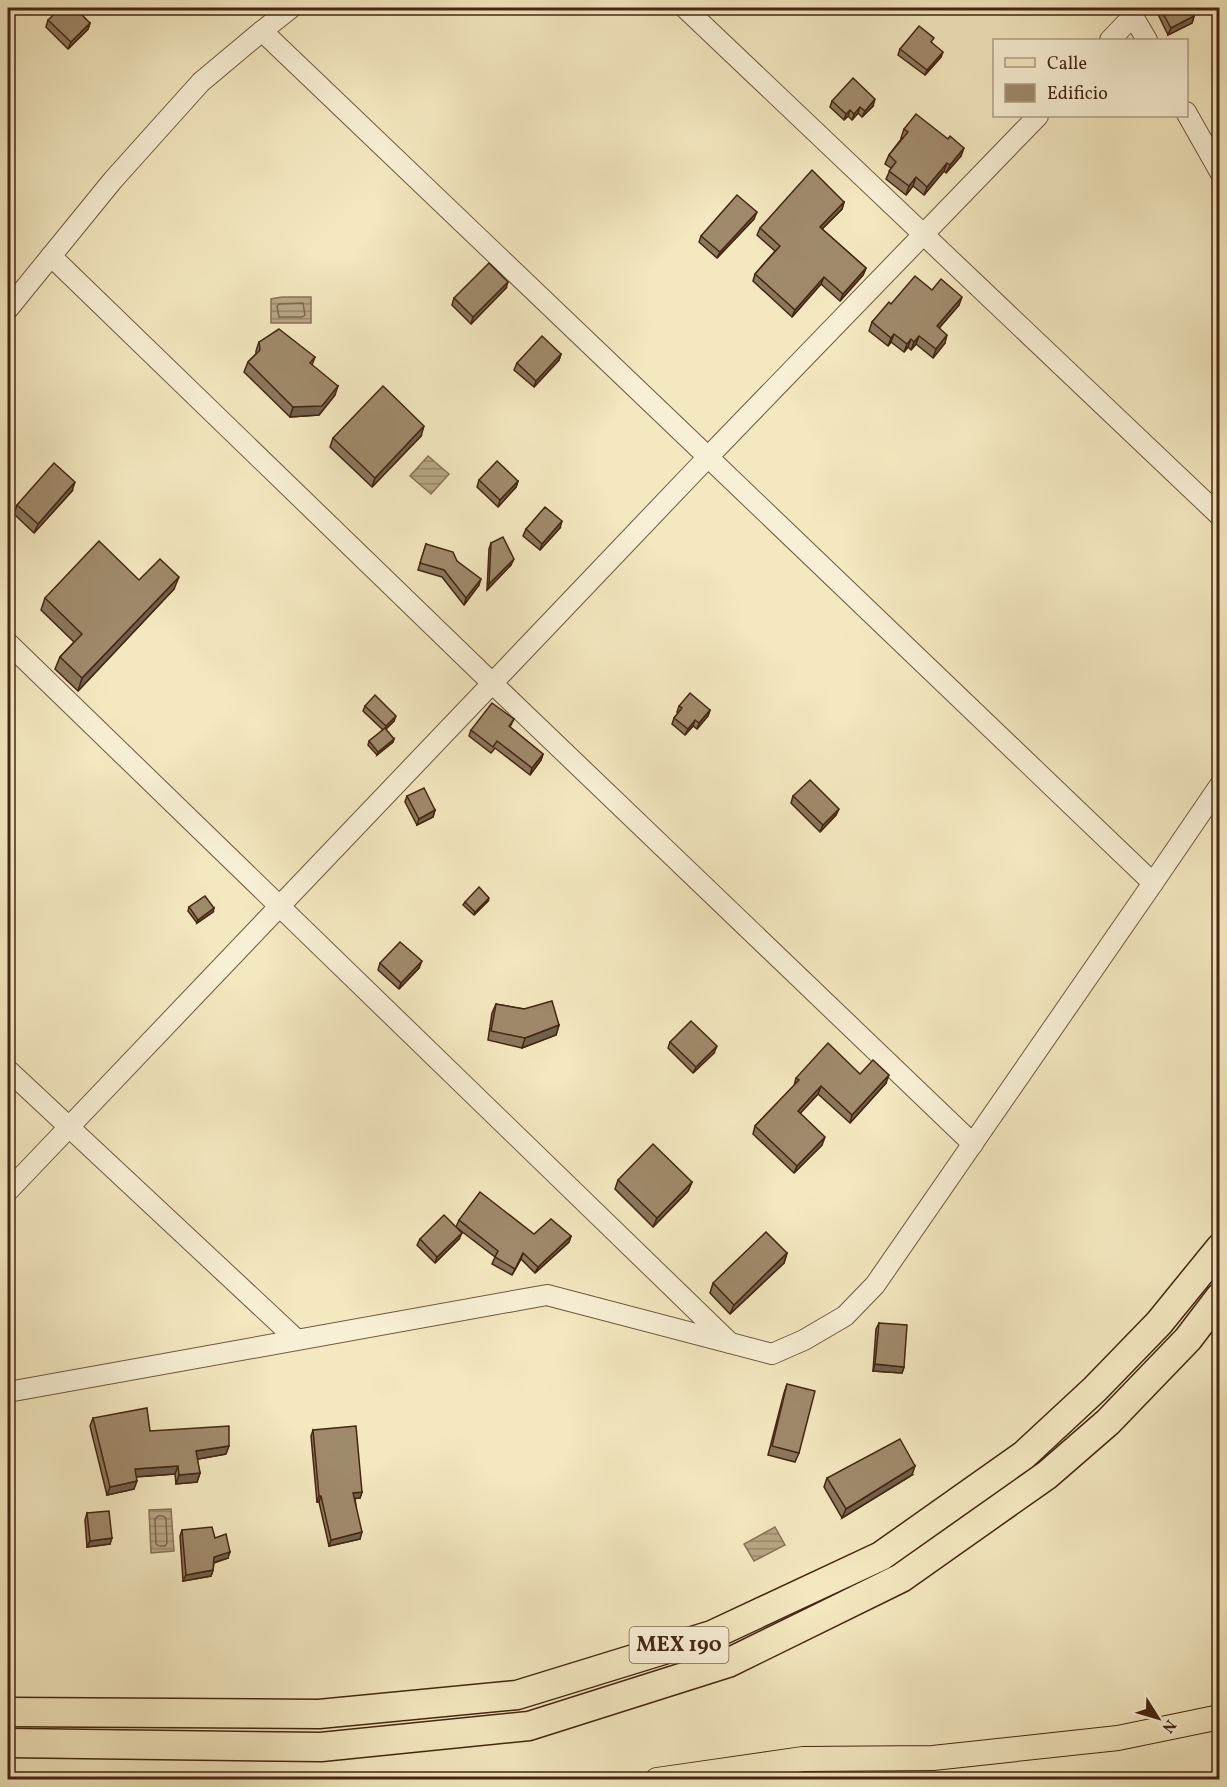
<svg xmlns="http://www.w3.org/2000/svg" width="1227" height="1787" font-family="Vollkorn,serif">
	<defs>
		<pattern id="water-rules" width="6" height="5" patternUnits="userSpaceOnUse" patternTransform="scale(1.5)"><rect width="6" height="5" fill="#b8a685"/><path d="M0 2.5h6" fill="none" stroke="#97876b"/></pattern>
	</defs>
	<rect width="100%" height="100%" fill="#f4e8c0"/>
	<filter id="stains"><feTurbulence type="fractalNoise" baseFrequency=".00333" numOctaves="4"/><feColorMatrix values="0 0 0 0 .2 0 0 0 0 .09 0 0 0 0 .02 0 0 0 .5 -.17"/></filter>
	<radialGradient id="worn" r=".72"><stop offset=".6" stop-color="#630" stop-opacity="0"/><stop offset="1" stop-color="#630" stop-opacity=".3"/></radialGradient>
	<g fill="url(#water-rules)" stroke="#8a7257" stroke-width="1.5">
		<path d="M282 297H311V323H271V299Z"/>
		<path d="M428 456 449 474 431 494 410 476Z"/>
		<path d="M171 1509 174 1551 151 1553 149 1510Z"/>
		<path d="M775 1527 785 1545 754 1561 744 1544Z"/>
	</g>
	<g fill="none" stroke-linecap="round" stroke-linejoin="round">
		<g stroke="#7e664c" stroke-width="1.5">
			<path d="M279 304 303 303 305 315 302 317H279L277 306Z"/>
			<path d="M158 1516H163L166 1518 167 1543 165 1546H159L156 1544 155 1519Z"/>
		</g>
		<defs>
			<g id="minor">
				<path d="M685 8 1220 516"/>
				<path d="M1128 8 1147 40"/>
				<path d="M1110 40 1133 16"/>
				<path d="M1186 112 1220 172"/>
				<path d="M1038 116 708 457 1153 883 1220 785"/>
				<path d="M51 256 492 683 973 1144"/>
				<path d="M8 309 113 180 201 82 262 31"/>
				<path d="M8 643 730 1343"/>
				<path d="M8 1070 296 1339"/>
				<path d="M8 1191 708 457 262 31 291 8"/>
				<path d="M8 1392 547 1295 772 1354 804 1340 845 1316 875 1285 1153 883"/>
			</g>
			<path id="major" d="M657 1780 803 1759 933 1758 1118 1738 1220 1717"/>
			<g id="highway">
				<path d="M8 1712 319 1714 517 1695 712 1635 881 1556 1024 1455 1095 1389 1159 1323 1220 1248"/>
				<path d="M8 1743 321 1747 529 1726 728 1663 901 1578 1047 1475 1108 1422 1188 1339 1220 1297"/>
			</g>
		</defs>
		<use href="#minor" stroke="#71563e" stroke-width="22"/>
		<use href="#major" stroke="#452512" stroke-width="26"/>
		<use href="#highway" stroke="#452512" stroke-width="31"/>
		<use href="#minor" stroke="#f8f0d6" stroke-width="20"/>
		<use href="#major" stroke="#f4e8c0" stroke-width="24"/>
		<use href="#highway" stroke="#f4e8c0" stroke-width="28"/>
	</g>
	<g fill="#8a775d" stroke="#452512" stroke-width="1.5">
		<path d="M1155 8H1190L1194 16 1192 23 1168 35Z"/>
		<path d="M48 20 90 23 88 29 68 49 46 27Z"/>
		<path d="M932 43 941 57 925 75 898 55 900 49Z"/>
		<path d="M832 101 873 106 862 117 858 113 852 120 848 116 844 120 830 107Z"/>
		<path d="M904 129 961 156 946 173 944 171 924 195 913 186 906 195 886 179 891 168 885 164 889 155 902 138H901Z"/>
		<path d="M844 202 842 209 822 229 866 268 863 275 840 301 821 284 792 317 753 281 755 274 775 251 757 235 760 228Z"/>
		<path d="M754 219 717 258 699 242 701 236Z"/>
		<path d="M506 288 471 324 452 305 454 298Z"/>
		<path d="M932 290 959 305 939 328 945 343 933 358 916 344 911 350 908 347 904 352 891 342 888 346 869 331 872 322 891 304Z"/>
		<path d="M259 342 315 357 312 365 335 395 319 415 290 417 244 372 248 362 256 354V351Z"/>
		<path d="M561 354 559 360 534 387 514 370 517 363Z"/>
		<path d="M421 436 372 487 330 447 333 438Z"/>
		<path d="M479 480 518 481 516 487 498 507 477 487Z"/>
		<path d="M72 491 34 533 14 514 17 505Z"/>
		<path d="M560 528 540 550 523 536 526 529Z"/>
		<path d="M491 543 511 565 487 590 489 549Z"/>
		<path d="M426 544 457 561 479 585 464 605 442 577 418 570Z"/>
		<path d="M139 580 174 589 78 691 55 669 60 657 74 642 41 610 45 598Z"/>
		<path d="M365 706 394 721 386 729 393 742 377 755 368 745 369 741 383 730 363 711Z"/>
		<path d="M679 706 710 710 708 716 697 729 693 726 685 735 672 724 674 718 678 713 677 712Z"/>
		<path d="M514 719 510 727 543 754 541 760 530 775 495 748 491 753 469 736 471 730Z"/>
		<path d="M407 796 435 810 433 817 417 825 405 802Z"/>
		<path d="M793 796 836 815 820 832 791 803Z"/>
		<path d="M488 901 474 915 463 905 465 902Z"/>
		<path d="M189 907 213 912 197 923 188 911Z"/>
		<path d="M380 963 419 968 399 989 378 970Z"/>
		<path d="M496 1004 524 1009 559 1025 556 1035 522 1048 488 1040 492 1013Z"/>
		<path d="M670 1042 714 1053 693 1073 668 1048Z"/>
		<path d="M860 1074 886 1083 850 1123 818 1094 800 1113 822 1145 794 1173 753 1134 755 1126 794 1086 796 1078Z"/>
		<path d="M618 1180 692 1182 688 1191 653 1227 615 1189Z"/>
		<path d="M459 1220 534 1234 571 1236 569 1242 535 1273 521 1259 512 1275 492 1264 495 1257 456 1227Z"/>
		<path d="M420 1239H459L435 1263 417 1245Z"/>
		<path d="M787 1253 784 1263 730 1314 710 1293 713 1283Z"/>
		<path d="M879 1323 904 1367 902 1373 873 1371 876 1329Z"/>
		<path d="M787 1384 799 1453 795 1462 768 1455 784 1393Z"/>
		<path d="M93 1418 150 1431 226 1454 197 1459 200 1473 197 1482 176 1484 175 1474 136 1477 134 1489 107 1495 90 1426Z"/>
		<path d="M313 1430 362 1492 360 1498H355L360 1539 329 1546 319 1502H317L311 1436Z"/>
		<path d="M912 1475 842 1518 824 1487 827 1478Z"/>
		<path d="M87 1513 110 1544 87 1547 85 1520Z"/>
		<path d="M182 1530 215 1538 228 1558 214 1563 213 1570 211 1576 183 1581 180 1536Z"/>
	</g>
	<g fill="#70614c" stroke="#452512" stroke-width="1.5">
		<path d="M1194 16 1192 23 1168 35 1171 28Z"/>
		<path d="M90 23 88 29 68 49 71 42Z"/>
		<path d="M943 52 941 57 925 75 927 70Z"/>
		<path d="M875 99 873 106 862 117 865 111Z"/>
		<path d="M860 107 858 113 852 120 854 114Z"/>
		<path d="M850 110 848 116 844 120 846 114Z"/>
		<path d="M964 148 961 156 946 173 950 165Z"/>
		<path d="M947 163 944 171 924 195 927 187Z"/>
		<path d="M916 177 913 186 906 195 909 186Z"/>
		<path d="M844 202 842 209 817 234 820 227Z"/>
		<path d="M757 212 754 219 717 258 720 252Z"/>
		<path d="M866 268 863 275 840 301 843 294Z"/>
		<path d="M824 277 821 284 792 317 795 310Z"/>
		<path d="M508 282 506 288 471 324 473 317Z"/>
		<path d="M962 297 959 305 934 334 937 326Z"/>
		<path d="M894 334 891 342 888 346 891 338Z"/>
		<path d="M947 335 945 343 933 358 936 349Z"/>
		<path d="M919 336 916 344 911 350 914 342Z"/>
		<path d="M911 339 908 347 904 352 907 344Z"/>
		<path d="M561 354 559 360 534 387 536 381Z"/>
		<path d="M338 386 335 395 319 415 290 417 293 407Z"/>
		<path d="M424 426 421 436 372 487 375 478Z"/>
		<path d="M518 481 516 487 498 507 500 500Z"/>
		<path d="M75 482 72 491 34 533 38 524Z"/>
		<path d="M562 521 560 528 540 550 542 544Z"/>
		<path d="M514 559 511 565 487 590 489 584Z"/>
		<path d="M179 577 174 589 78 691 82 678Z"/>
		<path d="M481 579 479 585 464 605 466 598Z"/>
		<path d="M710 710 708 716 697 729 699 723Z"/>
		<path d="M396 716 394 721 384 731 386 726Z"/>
		<path d="M695 720 693 726 685 735 688 729Z"/>
		<path d="M394 739 393 742 377 755 378 752Z"/>
		<path d="M543 754 541 760 530 775 532 768Z"/>
		<path d="M839 809 836 815 820 832 823 825Z"/>
		<path d="M435 810 433 817 417 825 419 819Z"/>
		<path d="M489 898 488 901 474 915 475 912Z"/>
		<path d="M214 908 213 912 197 923 198 920Z"/>
		<path d="M422 961 419 968 399 989 401 983Z"/>
		<path d="M559 1025 556 1035 522 1048 525 1038Z"/>
		<path d="M717 1046 714 1053 693 1073 696 1067Z"/>
		<path d="M889 1075 886 1083 850 1123 852 1115Z"/>
		<path d="M821 1086 818 1094 795 1119 798 1111Z"/>
		<path d="M825 1137 822 1145 794 1173 797 1166Z"/>
		<path d="M692 1182 688 1191 653 1227 657 1218Z"/>
		<path d="M462 1233 459 1239 435 1263 437 1257Z"/>
		<path d="M571 1236 569 1242 535 1273 538 1267Z"/>
		<path d="M523 1253 521 1259 512 1275Z"/>
		<path d="M787 1253 784 1263 730 1314 734 1305Z"/>
		<path d="M875 1364 904 1367 902 1373 873 1371Z"/>
		<path d="M229 1446 226 1454 193 1460 196 1451Z"/>
		<path d="M178 1466 175 1474 132 1477 135 1469Z"/>
		<path d="M915 1466 912 1475 842 1518 846 1509Z"/>
		<path d="M200 1473 197 1482 176 1484 179 1475Z"/>
		<path d="M137 1481 134 1489 107 1495 110 1487Z"/>
		<path d="M362 1492 360 1498 351 1499 353 1493Z"/>
		<path d="M319 1496H321L319 1502H317Z"/>
		<path d="M362 1532 360 1539 329 1546 331 1540Z"/>
		<path d="M112 1538 110 1544 87 1547 90 1541Z"/>
		<path d="M230 1552 228 1558 212 1563 214 1557Z"/>
		<path d="M213 1570 211 1576 183 1581 186 1575Z"/>
	</g>
	<g fill="#a08a6c" stroke="#452512" stroke-width="1.5">
		<path d="M61 8H75L90 23 71 42 48 20Z"/>
		<path d="M1160 8H1190L1194 16 1171 28Z"/>
		<path d="M919 26 934 38 931 42 943 52 927 70 900 49Z"/>
		<path d="M853 78 875 99 865 111 860 107 854 114 850 110 846 114 832 101Z"/>
		<path d="M916 114 948 139 950 136 964 148 950 165 947 163 927 187 916 177 909 186 889 171 896 162 889 155 908 132 904 129Z"/>
		<path d="M812 170 844 202 820 227 866 268 843 294 824 277 795 310 755 274 780 246 760 228Z"/>
		<path d="M737 195 757 212 720 252 701 236Z"/>
		<path d="M489 263 508 282 473 317 454 298Z"/>
		<path d="M915 276 932 290 941 279 962 297 937 326 947 335 936 349 919 336 914 342 911 339 907 344 894 334 891 338 872 322 889 302 891 304Z"/>
		<path d="M279 329 315 357 310 363 338 386 322 406 293 407 248 362 260 350 259 342Z"/>
		<path d="M542 336 561 354 536 381 517 363Z"/>
		<path d="M383 386 424 426 375 478 333 438Z"/>
		<path d="M497 461 518 481 500 500 479 480Z"/>
		<path d="M54 463 75 482 38 524 17 505Z"/>
		<path d="M545 507 562 521 542 544 526 529Z"/>
		<path d="M503 537 514 559 489 584 491 543Z"/>
		<path d="M99 541 139 580 160 559 179 577 82 678 60 657 82 634 45 598Z"/>
		<path d="M426 544 453 552 457 561 481 579 466 598 444 570 420 563Z"/>
		<path d="M690 693 710 710 699 723 695 720 688 729 674 718 682 708 679 706Z"/>
		<path d="M375 695 396 716 386 726 365 706Z"/>
		<path d="M492 703 514 719 509 726 543 754 532 768 497 741 493 747 471 730Z"/>
		<path d="M385 728 394 739 378 752 369 741Z"/>
		<path d="M810 780 839 809 823 825 793 796Z"/>
		<path d="M424 788 435 810 419 819 407 796Z"/>
		<path d="M479 887 489 898 475 912 465 902Z"/>
		<path d="M205 896 214 908 198 920 189 907Z"/>
		<path d="M400 942 422 961 401 983 380 963Z"/>
		<path d="M552 1001 559 1025 525 1038 491 1031 496 1004 524 1009Z"/>
		<path d="M691 1021 717 1046 696 1067 670 1042Z"/>
		<path d="M828 1043 860 1074 873 1060 889 1075 852 1115 821 1086 798 1111 825 1137 797 1166 755 1126 799 1080 796 1078Z"/>
		<path d="M653 1144 692 1182 657 1218 618 1180Z"/>
		<path d="M480 1192 534 1234 551 1219 571 1236 538 1267 523 1253 515 1269 495 1257 498 1251 459 1220Z"/>
		<path d="M444 1215 462 1233 437 1257 420 1239Z"/>
		<path d="M766 1232 787 1253 734 1305 713 1283Z"/>
		<path d="M879 1323 907 1325 904 1367 875 1364Z"/>
		<path d="M787 1384 815 1391 799 1453 772 1446Z"/>
		<path d="M147 1408 150 1431 229 1426V1446L196 1451 200 1473 179 1475 178 1466 135 1469 137 1481 110 1487 93 1418Z"/>
		<path d="M356 1426 362 1492 353 1493 362 1532 331 1540 321 1496H319L313 1430Z"/>
		<path d="M900 1439 915 1466 846 1509 827 1478Z"/>
		<path d="M109 1511 112 1538 90 1541 87 1513Z"/>
		<path d="M212 1527 215 1538 226 1534 230 1552 214 1557 213 1570 186 1575 182 1530Z"/>
	</g>
	<g text-anchor="middle" dominant-baseline="central" stroke-width="5" stroke-linejoin="round" paint-order="stroke">
		<rect fill="#f8f0d6" stroke="#7b624d" stroke-width="1.5" x="629.5" y="1627" width="99" height="36" rx="4.5"/>
		<g font-size="21" font-weight="bold" fill="#452512">
			<text x="679" y="1645">MEX 190</text>
		</g>
	</g>
	<rect width="1227" height="1787" fill="none" stroke="#f4e8c0" stroke-width="30"/>
	<rect x="9" y="9" width="1209" height="1769" fill="none" stroke="#452512" stroke-width="3"/>
	<rect x="15" y="15" width="1197" height="1757" fill="none" stroke="#452512" stroke-width="1.5"/>
	<rect x="993" y="39" width="195" height="78" fill="#f8f0d6" stroke="#b09f88" stroke-width="1.5"/>
	<rect x="1005" y="58" width="30" height="9" fill="#f4e8c0" stroke="#b09f88" stroke-width="1.5"/>
	<text x="1047" y="69" font-size="18" fill="#452512">Calle</text>
	<rect x="1005" y="84" width="30" height="18" fill="#a08a6c" stroke="#b09f88" stroke-width="1.5"/>
	<text x="1047" y="99" font-size="18" fill="#452512">Edificio</text>
	<g transform="translate(1158 1718) rotate(127)" stroke="#f8f0d6" stroke-width="4.5" paint-order="stroke">
	<path d="M0-4.5L10 22L0 15L-10 22Z" fill="#452512"/>
	<text y="-9" font-size="16" font-weight="bold" text-anchor="middle" fill="#452512">N</text>
	</g>
	<rect width="100%" height="100%" filter="url(#stains)"/>
	<rect width="100%" height="100%" fill="url(#worn)"/>
</svg>
